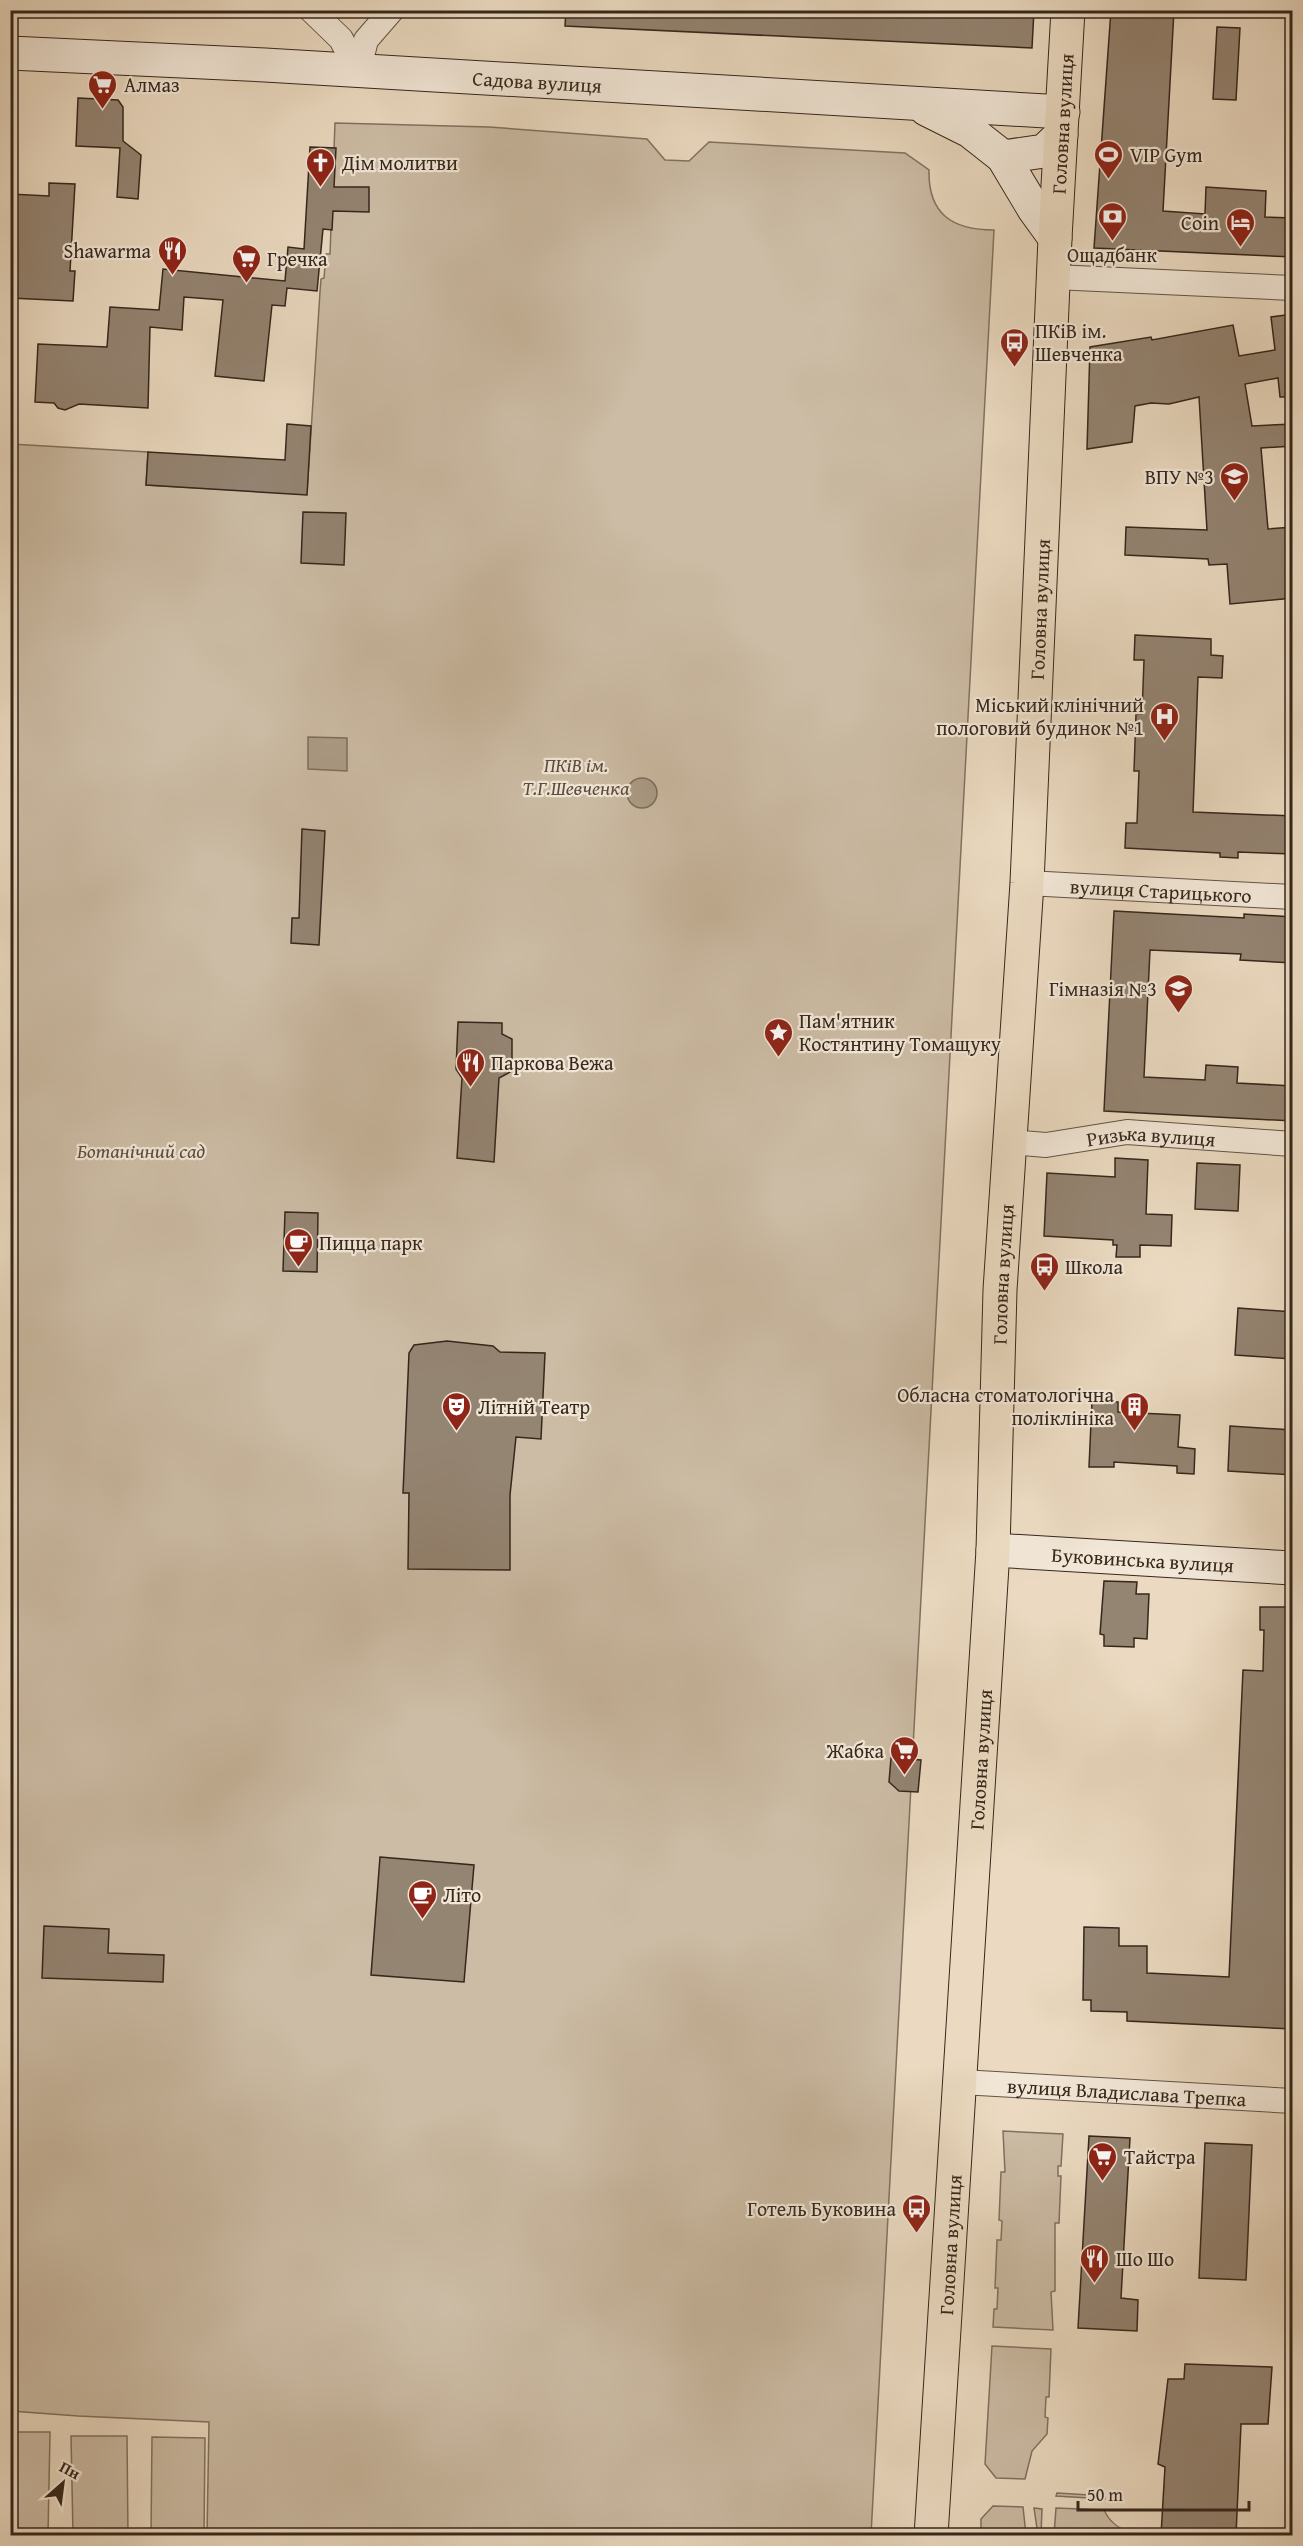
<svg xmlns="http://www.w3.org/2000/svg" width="1303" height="2546" font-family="'Gentium Book Plus',serif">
	<rect width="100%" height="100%" fill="#ebdac1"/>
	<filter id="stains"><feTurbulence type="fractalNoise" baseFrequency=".00333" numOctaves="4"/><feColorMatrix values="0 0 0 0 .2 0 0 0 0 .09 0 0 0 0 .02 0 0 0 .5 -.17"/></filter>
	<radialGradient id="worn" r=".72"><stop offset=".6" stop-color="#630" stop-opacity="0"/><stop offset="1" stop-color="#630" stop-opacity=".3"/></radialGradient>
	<g fill="#ccbca5" stroke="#807260" stroke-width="1.5">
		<path d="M335 123 489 127 647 139 665 160 689 161 709 142 905 153 929 170C928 214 952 230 994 230L871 2535H207L209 2422 78 2416 11 2411V444L148 452 146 485 307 494 320 292 321 279 324 278 326 254H330Z"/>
		<path d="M1003 2131 1063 2134 1061 2166H1058V2176H1061L1059 2223H1055V2291L1051 2292 1053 2330 993 2327 994 2309H997L998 2288H995L997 2240H1001L1002 2221 999 2220 1001 2172H1005Z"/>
		<path d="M992 2346 1051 2349 1049 2397H1046L1045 2417 1048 2418 1047 2434 1032 2451 1025 2479 996 2478 985 2464Z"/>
		<path d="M11 2432H50L48 2535H11Z"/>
		<path d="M71 2436H127L128 2535H73Z"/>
		<path d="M152 2437 205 2438 204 2535H151Z"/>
		<path d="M1057 2493 1105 2496V2499L1056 2496Z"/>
		<path d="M993 2506 1023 2507 1026 2535H981V2519Z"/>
		<path d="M1034 2508 1042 2509 1041 2535H1038Z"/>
		<path d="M1056 2508 1104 2510C1112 2527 1127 2534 1145 2532V2535H1054Z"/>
	</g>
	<g fill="#ad9d89" stroke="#7d6e5d" stroke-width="1.5">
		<path d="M308 737 347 738V771L308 769Z"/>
		<circle cx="642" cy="793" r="15"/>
	</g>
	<g fill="#948472" stroke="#35271c" stroke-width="1.5">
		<path d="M566 10H1034L1032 48 565 26Z"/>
		<path d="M1111 10H1174L1163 211 1205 214 1206 187 1266 191 1265 217 1293 218V257L1094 248Z"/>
		<path d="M1217 27 1240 28 1236 100 1213 99Z"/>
		<path d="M78 98 118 100 123 107V141L141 155 138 199 117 197 120 148 76 146Z"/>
		<path d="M310 147 336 148 334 187H369V212L333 211 332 230 323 229 317 291 287 288 285 306 272 305 264 381 215 376 223 300 184 297 182 330 150 327 148 408 79 404 65 410 58 408 54 403 35 402 38 344 107 347 110 307 159 310 163 269 285 281 288 247 304 249Z"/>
		<path d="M49 183 75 184 70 271H75L73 301 10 298V194L49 196Z"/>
		<path d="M1293 314V397H1280L1278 378 1245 384 1252 426 1293 424V446L1261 448 1268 529 1293 527V598L1230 604 1227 564 1209 565 1208 559 1125 555 1126 527 1207 530 1199 397 1169 404 1151 403 1135 406 1132 442 1087 449 1090 347 1151 337 1152 340 1233 325 1239 356 1275 350 1271 317Z"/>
		<path d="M287 424 311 426 307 495 146 485 148 452 285 460Z"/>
		<path d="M303 512 346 513 344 565 301 563Z"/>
		<path d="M1135 635 1211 639V655L1223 656 1222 678 1198 677 1193 812 1293 816V854L1238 852V858L1220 857V853L1125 848 1126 823H1137L1139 771H1134L1136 714H1142L1144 660H1134Z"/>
		<path d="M302 829 325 831 319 945 291 943 292 918H299Z"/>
		<path d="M1114 911 1244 918V914L1293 917V963L1240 960 1241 954 1150 950 1144 1077 1205 1080 1206 1065 1238 1067 1237 1083 1293 1086V1121L1104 1111Z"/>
		<path d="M458 1022 502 1023V1034L512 1039V1071L499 1078 494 1162 457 1158 462 1078 456 1069Z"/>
		<path d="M1115 1158 1148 1160 1146 1214 1172 1215 1171 1246 1140 1245V1257H1116L1117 1245H1113V1240L1044 1236 1047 1173 1115 1177Z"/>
		<path d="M1197 1163 1240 1165 1238 1211 1195 1209Z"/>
		<path d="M285 1212 318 1213 317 1272 283 1271Z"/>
		<path d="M1238 1308 1293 1312V1359L1235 1355Z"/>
		<path d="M447 1341 493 1346 500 1352 545 1353 541 1439 516 1437 510 1495V1570L408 1569 409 1493H403L409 1353 414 1345Z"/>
		<path d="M1092 1401 1118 1402V1412L1180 1415 1178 1447 1195 1449 1194 1474 1177 1473V1466L1114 1462V1467H1089Z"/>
		<path d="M1230 1426 1293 1430V1475L1228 1471Z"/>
		<path d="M1104 1581 1137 1582 1136 1594H1149L1147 1639 1134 1638V1647L1104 1646V1635L1100 1634Z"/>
		<path d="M1260 1607H1293L1290 1695H1293L1291 1980H1293V2029L1127 2021V2012L1091 2011V2000H1083L1084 1927 1119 1928V1946H1147V1973L1229 1977 1243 1670 1263 1671 1264 1630H1260Z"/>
		<path d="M891 1758 921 1760 918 1792 899 1791 889 1782Z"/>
		<path d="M380 1857 474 1865 464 1982 371 1975Z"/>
		<path d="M44 1926 109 1929 108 1953 164 1955 163 1982 42 1978Z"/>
		<path d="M1089 2136 1130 2138 1121 2298 1138 2300 1137 2331 1078 2328Z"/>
		<path d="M1205 2143 1252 2145 1246 2280 1199 2278Z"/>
		<path d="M1185 2364 1272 2367 1268 2424H1241L1236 2535H1161L1165 2467 1158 2464 1168 2379H1184Z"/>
	</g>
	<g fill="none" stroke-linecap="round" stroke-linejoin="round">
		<defs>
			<g id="street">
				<path d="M311 10 341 39 358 72"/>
				<path d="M358 72 366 40 392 10"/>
				<path d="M1054 277 1292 288"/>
				<path id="s1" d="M1027 883 1292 897"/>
				<path id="s2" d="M1011 1142 1046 1145 1127 1132 1292 1144"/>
				<path id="s3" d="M961 2082 1292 2101"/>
			</g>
			<g id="secondary">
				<path id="s4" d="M10 53 265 65 1063 112"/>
				<path d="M926 109 970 131 1003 157 1034 209 1055 238"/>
				<path d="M1003 157 1044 151 1061 135"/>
				<path id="s5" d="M993 1550 1292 1568"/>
			</g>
			<g id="primary">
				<path id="s6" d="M931 2536 993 1550 1000 1290 1027 883 1055 238 1068 10"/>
			</g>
		</defs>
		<use href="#street" stroke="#625445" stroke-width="26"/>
		<use href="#secondary" stroke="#35271c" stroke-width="35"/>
		<use href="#primary" stroke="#35271c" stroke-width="35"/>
		<use href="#street" stroke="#f2e7d7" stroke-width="24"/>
		<use href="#secondary" stroke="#f2e7d7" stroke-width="33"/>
		<use href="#primary" stroke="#ebdac1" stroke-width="33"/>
	</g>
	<defs>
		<symbol id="supermarket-pin" viewBox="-11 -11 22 30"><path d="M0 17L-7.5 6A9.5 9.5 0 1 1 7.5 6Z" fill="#8f2418" stroke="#f2e7d7"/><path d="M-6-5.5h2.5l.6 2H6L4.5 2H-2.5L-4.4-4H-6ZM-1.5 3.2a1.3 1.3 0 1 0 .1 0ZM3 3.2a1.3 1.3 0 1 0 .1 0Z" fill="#fff"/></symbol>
		<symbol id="stadium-pin" viewBox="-11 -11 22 30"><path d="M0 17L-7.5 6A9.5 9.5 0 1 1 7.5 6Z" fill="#8f2418" stroke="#f2e7d7"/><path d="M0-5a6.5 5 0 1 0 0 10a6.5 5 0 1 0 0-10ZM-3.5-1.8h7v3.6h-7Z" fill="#fff"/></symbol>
		<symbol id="church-pin" viewBox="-11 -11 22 30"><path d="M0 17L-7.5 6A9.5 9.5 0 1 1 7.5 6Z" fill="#8f2418" stroke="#f2e7d7"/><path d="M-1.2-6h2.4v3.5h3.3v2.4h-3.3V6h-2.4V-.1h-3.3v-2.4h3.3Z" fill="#fff"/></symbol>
		<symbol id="bank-pin" viewBox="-11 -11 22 30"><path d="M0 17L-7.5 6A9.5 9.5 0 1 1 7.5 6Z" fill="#8f2418" stroke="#f2e7d7"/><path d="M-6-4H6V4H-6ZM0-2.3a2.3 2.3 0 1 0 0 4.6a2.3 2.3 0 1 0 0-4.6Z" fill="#fff"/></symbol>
		<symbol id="hotel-pin" viewBox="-11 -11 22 30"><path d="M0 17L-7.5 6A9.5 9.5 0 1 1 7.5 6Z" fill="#8f2418" stroke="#f2e7d7"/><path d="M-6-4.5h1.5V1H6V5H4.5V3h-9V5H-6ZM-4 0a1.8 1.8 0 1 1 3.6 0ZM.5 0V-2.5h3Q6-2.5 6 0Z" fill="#fff"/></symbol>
		<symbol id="restaurant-pin" viewBox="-11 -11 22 30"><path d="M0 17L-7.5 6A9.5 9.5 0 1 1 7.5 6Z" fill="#8f2418" stroke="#f2e7d7"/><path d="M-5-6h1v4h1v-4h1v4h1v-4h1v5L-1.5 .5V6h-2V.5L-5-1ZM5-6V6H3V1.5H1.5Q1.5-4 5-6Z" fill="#fff"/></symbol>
		<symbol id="bus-pin" viewBox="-11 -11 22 30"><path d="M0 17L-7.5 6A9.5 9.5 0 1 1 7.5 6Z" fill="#8f2418" stroke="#f2e7d7"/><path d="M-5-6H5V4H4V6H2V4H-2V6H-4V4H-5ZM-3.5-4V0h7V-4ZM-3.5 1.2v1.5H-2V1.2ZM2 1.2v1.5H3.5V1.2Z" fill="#fff"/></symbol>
		<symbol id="university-pin" viewBox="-11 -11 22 30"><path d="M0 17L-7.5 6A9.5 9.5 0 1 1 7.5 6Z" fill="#8f2418" stroke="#f2e7d7"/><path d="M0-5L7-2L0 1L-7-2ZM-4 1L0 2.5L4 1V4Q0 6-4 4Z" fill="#fff"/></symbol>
		<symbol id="hospital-pin" viewBox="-11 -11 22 30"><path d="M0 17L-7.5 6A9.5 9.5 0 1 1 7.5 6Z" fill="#8f2418" stroke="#f2e7d7"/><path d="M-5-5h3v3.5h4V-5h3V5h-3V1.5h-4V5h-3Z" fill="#fff"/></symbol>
		<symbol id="school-pin" viewBox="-11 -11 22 30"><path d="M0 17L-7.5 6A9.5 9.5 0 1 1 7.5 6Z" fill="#8f2418" stroke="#f2e7d7"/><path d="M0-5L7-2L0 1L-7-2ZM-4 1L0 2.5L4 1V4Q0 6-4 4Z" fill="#fff"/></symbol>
		<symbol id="sight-pin" viewBox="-11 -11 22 30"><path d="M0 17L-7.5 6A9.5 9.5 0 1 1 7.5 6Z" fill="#8f2418" stroke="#f2e7d7"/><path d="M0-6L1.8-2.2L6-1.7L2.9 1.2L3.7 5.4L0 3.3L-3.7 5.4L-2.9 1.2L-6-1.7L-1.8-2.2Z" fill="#fff"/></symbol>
		<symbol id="cafe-pin" viewBox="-11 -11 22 30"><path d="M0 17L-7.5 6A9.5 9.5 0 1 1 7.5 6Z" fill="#8f2418" stroke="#f2e7d7"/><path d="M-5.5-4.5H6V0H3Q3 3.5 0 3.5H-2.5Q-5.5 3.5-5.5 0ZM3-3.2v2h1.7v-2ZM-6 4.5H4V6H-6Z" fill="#fff"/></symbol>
		<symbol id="theatre-pin" viewBox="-11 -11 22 30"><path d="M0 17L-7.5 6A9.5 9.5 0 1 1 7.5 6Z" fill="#8f2418" stroke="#f2e7d7"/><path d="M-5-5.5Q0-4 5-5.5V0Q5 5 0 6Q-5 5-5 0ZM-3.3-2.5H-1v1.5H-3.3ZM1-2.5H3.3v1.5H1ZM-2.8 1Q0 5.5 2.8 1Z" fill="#fff"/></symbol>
		<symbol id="building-pin" viewBox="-11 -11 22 30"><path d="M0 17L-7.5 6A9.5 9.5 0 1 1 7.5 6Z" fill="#8f2418" stroke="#f2e7d7"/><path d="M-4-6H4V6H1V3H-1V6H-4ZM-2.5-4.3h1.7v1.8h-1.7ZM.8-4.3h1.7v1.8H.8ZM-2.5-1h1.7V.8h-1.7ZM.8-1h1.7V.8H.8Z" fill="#fff"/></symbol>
	</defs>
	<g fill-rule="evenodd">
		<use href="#supermarket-pin" x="86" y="68" width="33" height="45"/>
		<use href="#stadium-pin" x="1092" y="138" width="33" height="45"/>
		<use href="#church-pin" x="304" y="146" width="33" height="45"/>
		<use href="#bank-pin" x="1096" y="200" width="33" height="45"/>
		<use href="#hotel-pin" x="1224" y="206" width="33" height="45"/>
		<use href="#restaurant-pin" x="156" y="234" width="33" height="45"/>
		<use href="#supermarket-pin" x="230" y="242" width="33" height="45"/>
		<use href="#bus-pin" x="998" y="326" width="33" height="45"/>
		<use href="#university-pin" x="1218" y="460" width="33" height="45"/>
		<use href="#hospital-pin" x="1148" y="700" width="33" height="45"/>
		<use href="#school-pin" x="1162" y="972" width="33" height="45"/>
		<use href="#sight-pin" x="762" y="1016" width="33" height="45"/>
		<use href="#restaurant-pin" x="454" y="1046" width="33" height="45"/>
		<use href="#cafe-pin" x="282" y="1226" width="33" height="45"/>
		<use href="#bus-pin" x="1028" y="1250" width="33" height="45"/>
		<use href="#theatre-pin" x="440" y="1390" width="33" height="45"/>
		<use href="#building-pin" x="1118" y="1390" width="33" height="45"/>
		<use href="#supermarket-pin" x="888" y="1734" width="33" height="45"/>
		<use href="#cafe-pin" x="406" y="1878" width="33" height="45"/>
		<use href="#supermarket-pin" x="1086" y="2140" width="33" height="45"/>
		<use href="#bus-pin" x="900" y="2192" width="33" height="45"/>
		<use href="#restaurant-pin" x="1078" y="2242" width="33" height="45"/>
	</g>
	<g text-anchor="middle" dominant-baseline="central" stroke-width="4.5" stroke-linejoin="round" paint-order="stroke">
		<g font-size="20" fill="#35271c" stroke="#f2e7d7">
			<text stroke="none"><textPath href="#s4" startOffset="528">Садова вулиця</textPath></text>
			<text stroke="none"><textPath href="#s6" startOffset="2416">Головна вулиця</textPath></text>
			<text stroke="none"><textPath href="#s6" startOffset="1930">Головна вулиця</textPath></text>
			<text stroke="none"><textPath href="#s1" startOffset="134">вулиця Старицького</textPath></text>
			<text stroke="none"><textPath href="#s2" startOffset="141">Ризька вулиця</textPath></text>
			<text stroke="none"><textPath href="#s6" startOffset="1264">Головна вулиця</textPath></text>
			<text stroke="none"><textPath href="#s5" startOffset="150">Буковинська вулиця</textPath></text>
			<text stroke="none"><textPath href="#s6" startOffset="778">Головна вулиця</textPath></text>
			<text stroke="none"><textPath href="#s3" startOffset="166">вулиця Владислава Трепка</textPath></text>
			<text stroke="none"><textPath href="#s6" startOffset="292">Головна вулиця</textPath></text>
		</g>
		<g font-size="20" fill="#35271c" stroke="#f2e7d7" text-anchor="start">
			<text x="124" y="84">Алмаз</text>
			<text x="1130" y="154">VIP Gym</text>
			<text x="342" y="162">Дім молитви</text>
			<text x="1219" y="222" text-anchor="end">Coin</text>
			<text x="151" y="250" text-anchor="end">Shawarma</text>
			<text x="1112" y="254" text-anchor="middle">Ощадбанк</text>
			<text x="267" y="258">Гречка</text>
			<text x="1035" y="330">ПКіВ ім.<tspan x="1035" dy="23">Шевченка</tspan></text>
			<text x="1214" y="476" text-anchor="end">ВПУ №3</text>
			<text x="1144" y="704" text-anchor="end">Міський клінічний<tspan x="1144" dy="23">пологовий будинок №1</tspan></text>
			<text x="1157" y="988" text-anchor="end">Гімназія №3</text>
			<text x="799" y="1020">Пам'ятник<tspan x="799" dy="23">Костянтину Томащуку</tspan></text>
			<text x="491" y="1062">Паркова Вежа</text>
			<text x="319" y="1242">Пицца парк</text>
			<text x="1065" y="1266">Школа</text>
			<text x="1114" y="1394" text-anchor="end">Обласна стоматологічна<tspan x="1114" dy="23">поліклініка</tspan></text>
			<text x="478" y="1406">Літній Театр</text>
			<text x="884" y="1750" text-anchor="end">Жабка</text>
			<text x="443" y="1894">Літо</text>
			<text x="1124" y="2156">Тайстра</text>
			<text x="896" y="2208" text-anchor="end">Готель Буковина</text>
			<text x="1116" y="2258">Шо Шо</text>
		</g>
		<g font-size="20" font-style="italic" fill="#5b4c3e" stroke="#f2e7d7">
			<text x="576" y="764">ПКіВ ім.<tspan x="576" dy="23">Т.Г.Шевченка</tspan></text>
			<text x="141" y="1150">Ботанічний сад</text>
		</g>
	</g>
	<rect width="1303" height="2546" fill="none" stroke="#ebdac1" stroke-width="36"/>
	<rect x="12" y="12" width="1279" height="2522" fill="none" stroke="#35271c" stroke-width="3"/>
	<rect x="18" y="18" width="1267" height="2510" fill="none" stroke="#35271c" stroke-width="1.5"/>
	<g transform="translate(63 2483) rotate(28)" stroke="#f2e7d7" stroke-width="4.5" paint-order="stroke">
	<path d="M0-4.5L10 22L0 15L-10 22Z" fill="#35271c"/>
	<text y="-9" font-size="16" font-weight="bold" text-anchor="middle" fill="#35271c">Пн</text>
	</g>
	<path d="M1078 2501v9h171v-9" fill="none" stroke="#35271c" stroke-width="3"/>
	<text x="1087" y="2501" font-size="18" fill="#35271c" stroke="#f2e7d7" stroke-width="4.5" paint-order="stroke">50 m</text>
	<rect width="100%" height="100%" filter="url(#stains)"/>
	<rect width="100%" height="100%" fill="url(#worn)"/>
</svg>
